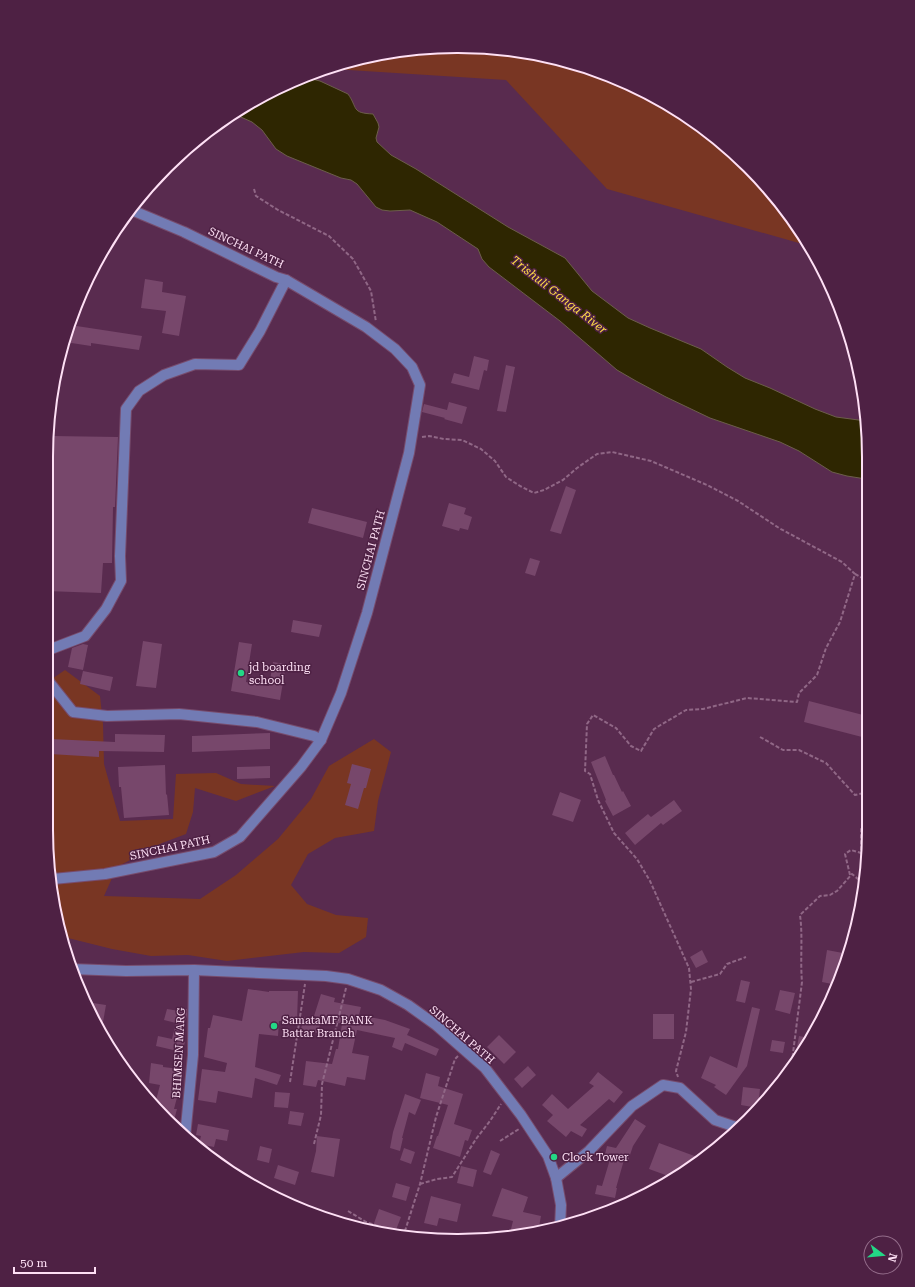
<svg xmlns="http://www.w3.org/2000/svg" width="915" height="1287" font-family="'Roboto Serif',serif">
	<rect width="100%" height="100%" fill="#592b4f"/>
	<g fill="#793623">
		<path d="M484 47 564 60 639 88 708 131 767 186 806 245 607 189 506 80 333 69 328 67 404 50Z"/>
		<path d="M65 670 100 696 103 724 104 764 120 821 173 819 176 774 216 773 241 784 275 786 236 801 195 788 193 812 186 834 162 843 117 867 104 896 200 899 236 875 278 839 311 799 329 766 374 739 391 752 378 801 374 831 335 838 308 854 291 885 307 904 336 915 368 918 366 937 339 953 304 952 227 961 188 955 151 956 112 949 60 936 46 829V683Z"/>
	</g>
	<path fill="#2e2601" stroke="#6c5e4a" d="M304 77 320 81 348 94C358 108 351 113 373 114L378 123 379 127 376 138 377 142 391 155 416 169 508 227 565 258 592 291 628 318 650 328 701 349 727 367 745 378 770 388 815 409 836 417 866 421V479L847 476 832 472 799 451 780 442 710 418 666 397 636 381 617 370 560 321 489 267 482 259 478 249 437 222 410 210 390 211 382 210 376 207 357 184 351 180 341 178 287 156 276 149 262 130 252 122 234 114 252 101Z"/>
	<g fill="#77476b">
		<path d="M145 279 163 282 162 292 186 296 179 336 162 333 166 311 141 308Z"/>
		<path d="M70 325 142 336 139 350 91 343V346L65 342Z"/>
		<path d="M474 356 489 360 487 371 484 370 479 390 451 383 454 373 469 377Z"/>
		<path d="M506 365 515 367 506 412 497 411Z"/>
		<path d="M449 402 467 407 462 424 444 419 445 418 422 412 424 404 447 410Z"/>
		<path d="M52 436 118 437 115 507H113L112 563H103L101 593 46 591V463H52Z"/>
		<path d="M566 486 576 490 561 534 550 531Z"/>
		<path d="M449 503 466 508 464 514 472 517 468 530 460 528 459 531 442 526Z"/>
		<path d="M312 508 367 522 363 538 308 523Z"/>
		<path d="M530 558 540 561 535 576 525 573Z"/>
		<path d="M293 620 322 625 319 637 291 632Z"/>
		<path d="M143 641 162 644 156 688 136 686Z"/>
		<path d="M239 642 252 644 246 682 269 686 273 662 286 664 280 700 231 691Z"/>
		<path d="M83 644 88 645 83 670 68 667 72 648Z"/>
		<path d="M83 671 113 677 110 691 80 684Z"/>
		<path d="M809 701 867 716 862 737 804 722Z"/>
		<path d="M270 733V749L192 752V736Z"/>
		<path d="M115 734 165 735 164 752 99 751V757L50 754 51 739 115 742Z"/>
		<path d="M605 756 613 775H614L622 792 623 791 631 806 613 816 605 801 606 800 591 762Z"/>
		<path d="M352 764 371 769 366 788H364L358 809 345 805 351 784 347 783Z"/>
		<path d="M165 765 166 795 167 794 169 815 124 818 121 787H119L118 767Z"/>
		<path d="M270 766V778L237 779V767Z"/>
		<path d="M560 792 581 800 573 822 552 815Z"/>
		<path d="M674 800 682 811 663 825 661 823 635 845 625 833 648 814 651 817Z"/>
		<path d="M702 950 708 962 696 968 690 957Z"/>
		<path d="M827 950 848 954 837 985 822 982Z"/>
		<path d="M741 980 750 982 745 1003 736 1001Z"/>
		<path d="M248 989 269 992V991H298L297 1021H279L278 1036 259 1034 255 1067 281 1075 277 1085 255 1078 252 1098 218 1091 216 1103 198 1100 202 1069 225 1072 227 1063 204 1057 208 1028H210L213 1015 242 1021Z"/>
		<path d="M780 990 795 993 790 1014 775 1010Z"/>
		<path d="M321 994 335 998 334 1002 361 1007 359 1015 385 1020 410 1029 407 1035 439 1049 436 1056 405 1043 402 1051 392 1047 395 1038 357 1030 352 1053 369 1056 365 1080 347 1077 345 1086 318 1080 316 1087 303 1085 306 1061 332 1064 336 1049H338L342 1024 314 1016Z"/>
		<path d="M86 1002 106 1005 103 1022 95 1021Z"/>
		<path d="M752 1007 760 1009 747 1066 726 1095 714 1087 716 1085 701 1078 710 1056 737 1068Z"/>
		<path d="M180 1008 187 1009V1015L180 1041 185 1042 182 1052 156 1046 158 1036 172 1039 176 1023 164 1020 167 1009 179 1011Z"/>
		<rect x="653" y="1014" width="21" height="25"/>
		<path d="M304 1017 321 1022 317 1033 301 1029Z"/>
		<path d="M499 1035 516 1052 504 1064 487 1047Z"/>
		<path d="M799 1036 810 1038 804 1048 797 1047Z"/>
		<path d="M772 1040 785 1042 783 1053 770 1051Z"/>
		<path d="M151 1063 163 1065V1067L180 1069 178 1082H181L174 1109H177L173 1124 155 1104 160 1085 149 1083Z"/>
		<path d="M528 1066 536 1075 522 1088 514 1079Z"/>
		<path d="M598 1072 623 1092 614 1103 609 1099 580 1125 587 1129 582 1137 571 1131 566 1137 547 1121 553 1115 542 1105 552 1094 568 1109 594 1086 589 1083Z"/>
		<path d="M426 1073 440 1077 438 1086 463 1094 454 1124 472 1130 468 1141 465 1140 460 1157 433 1148 437 1136H438L448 1105 420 1098Z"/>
		<path d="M743 1087 760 1089 758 1108 741 1105Z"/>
		<path d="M275 1092 290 1093 288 1108 274 1107Z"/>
		<path d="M405 1094 421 1100 415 1115 409 1112 402 1138H403L400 1151 390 1148 393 1132Z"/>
		<path d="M290 1111 304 1113 301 1126 288 1124Z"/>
		<path d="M635 1119 646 1126 633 1146 628 1161 624 1160 616 1188H617L615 1198 595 1194 597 1185 602 1186 611 1156 605 1154 607 1146 616 1148Z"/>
		<path d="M198 1124 229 1130 227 1141 216 1139 214 1147 199 1144 201 1136 196 1135Z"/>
		<path d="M317 1136 340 1139 334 1177 311 1172 316 1151Z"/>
		<path d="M659 1143 700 1158 671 1177 649 1169Z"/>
		<path d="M260 1146 272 1149 269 1163 257 1160Z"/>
		<path d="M404 1148 415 1152 411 1164 400 1160Z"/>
		<path d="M491 1150 500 1154 491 1175 483 1172Z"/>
		<path d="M278 1165 299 1172 295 1185 274 1178Z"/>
		<path d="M461 1166 477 1170 473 1187 457 1183Z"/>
		<path d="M396 1183 410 1187 406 1201 392 1197Z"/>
		<path d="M502 1188 528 1197 523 1212 541 1216 538 1232 509 1237 513 1221 492 1216Z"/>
		<path d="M431 1196 461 1204 457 1222 439 1218 437 1226 424 1223Z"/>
		<path d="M379 1209 401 1217 394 1235 372 1229Z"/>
	</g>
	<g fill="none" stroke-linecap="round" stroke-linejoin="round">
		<defs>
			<g id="minor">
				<path d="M46 653 51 649 85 636 106 609 121 581 120 556 126 409 139 391 164 375 195 364 239 365 260 331 286 280"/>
				<path d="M46 676 50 683 73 712 107 716 179 714 257 722 314 736 321 740"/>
				<path d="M53 879 105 874 214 852 240 837 301 767 321 740 341 693 367 613 409 453 420 385 412 367 395 349 366 327 286 280 276 277 184 232 129 209"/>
				<path d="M71 969 126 971 194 970 326 976 348 979 381 990 408 1005 436 1025 485 1068 521 1115 548 1156 556 1178 561 1205 560 1228"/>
				<path d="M185 1137 193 1055 194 970"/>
				<path d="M556 1178 589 1151 632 1106 663 1085 680 1088 715 1120 739 1128"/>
			</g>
		</defs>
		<use href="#minor" stroke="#774c6d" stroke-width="12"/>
		<g stroke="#906786" stroke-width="2" stroke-dasharray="4 2" stroke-linecap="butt">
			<path d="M254 189 256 196 278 210 329 236 353 259 371 291 376 322"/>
			<path d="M422 437 429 436 444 439 462 440 481 449 495 461 506 477 520 486 534 493 544 490 563 480 577 468 597 454 612 452 651 461 707 485 738 501 779 528 842 562 855 574 840 622 826 648 817 675 799 693 797 702 747 698 703 709 686 710 654 729 641 751 631 746 616 728 593 715 587 724 585 771 590 774 598 800 614 833 637 859 650 881 689 968 691 989 689 1006 686 1032 676 1071 678 1077"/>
			<path d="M855 574 866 580"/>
			<path d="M760 737 783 750H799L826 763 855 795 868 792"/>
			<path d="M850 875 845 854 851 850 861 853V827L868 826"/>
			<path d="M691 982 720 974 727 964 746 957"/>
			<path d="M791 1069 802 982C800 959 803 937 800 915L820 896 830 895 837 891 852 874 864 884"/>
			<path d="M290 1082 305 984"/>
			<path d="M500 1141 519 1129"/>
			<path d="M314 1144 321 1115 322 1084 346 988"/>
			<path d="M420 1184 437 1179 452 1177 476 1139 490 1121 501 1104"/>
			<path d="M348 1211 366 1222 404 1234 412 1237"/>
			<path d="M405 1237 404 1234 420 1184 436 1117 455 1059 458 1056"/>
		</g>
		<use href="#minor" stroke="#727bb4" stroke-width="10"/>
	</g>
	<g fill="#23d886" stroke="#4e2144" stroke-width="1.5">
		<circle cx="241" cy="673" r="4"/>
		<circle cx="274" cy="1026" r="4"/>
		<circle cx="554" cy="1157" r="4"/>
	</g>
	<g text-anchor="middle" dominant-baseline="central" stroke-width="3" stroke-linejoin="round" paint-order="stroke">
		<g font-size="11" fill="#fee0f5" stroke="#4e2144">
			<text transform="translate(246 248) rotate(25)">SINCHAI PATH</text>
			<text transform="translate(371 550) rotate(-75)">SINCHAI PATH</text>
			<text transform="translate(170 848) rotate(-12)">SINCHAI PATH</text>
			<text transform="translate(462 1035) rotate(41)">SINCHAI PATH</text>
			<text transform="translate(179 1053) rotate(-87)">BHIMSEN MARG</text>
		</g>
		<g font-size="11" fill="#fee0f5" stroke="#4e2144" text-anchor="start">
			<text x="249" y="667">jd boarding<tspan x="249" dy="13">school</tspan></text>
			<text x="282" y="1020">SamataMF BANK<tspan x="282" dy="13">Battar Branch</tspan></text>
			<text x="562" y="1157">Clock Tower</text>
		</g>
		<g font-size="12" font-style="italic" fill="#ffde45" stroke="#4e2144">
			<text transform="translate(559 295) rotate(38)">Trishuli Ganga River</text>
		</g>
	</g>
	<path d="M0 0H915V1287H0ZM457 53H458A404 404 0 0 1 862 457V830A404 404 0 0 1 458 1234H457A404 404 0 0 1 53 830V457A404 404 0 0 1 457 53Z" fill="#4e2144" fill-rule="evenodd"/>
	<path fill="none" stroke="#fee0f5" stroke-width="2" d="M457 53H458A404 404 0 0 1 862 457V830A404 404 0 0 1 458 1234H457A404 404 0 0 1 53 830V457A404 404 0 0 1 457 53Z"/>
	<g transform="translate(883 1255) rotate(106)"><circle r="19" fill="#4e2144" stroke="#946d8b"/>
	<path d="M0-3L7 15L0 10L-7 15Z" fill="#23d886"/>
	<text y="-6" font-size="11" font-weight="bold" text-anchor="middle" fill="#fee0f5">N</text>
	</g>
	<path d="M14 1267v6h81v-6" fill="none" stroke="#fee0f5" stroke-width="2"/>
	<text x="20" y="1267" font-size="12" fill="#fee0f5" stroke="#4e2144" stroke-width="3" paint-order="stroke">50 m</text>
</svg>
